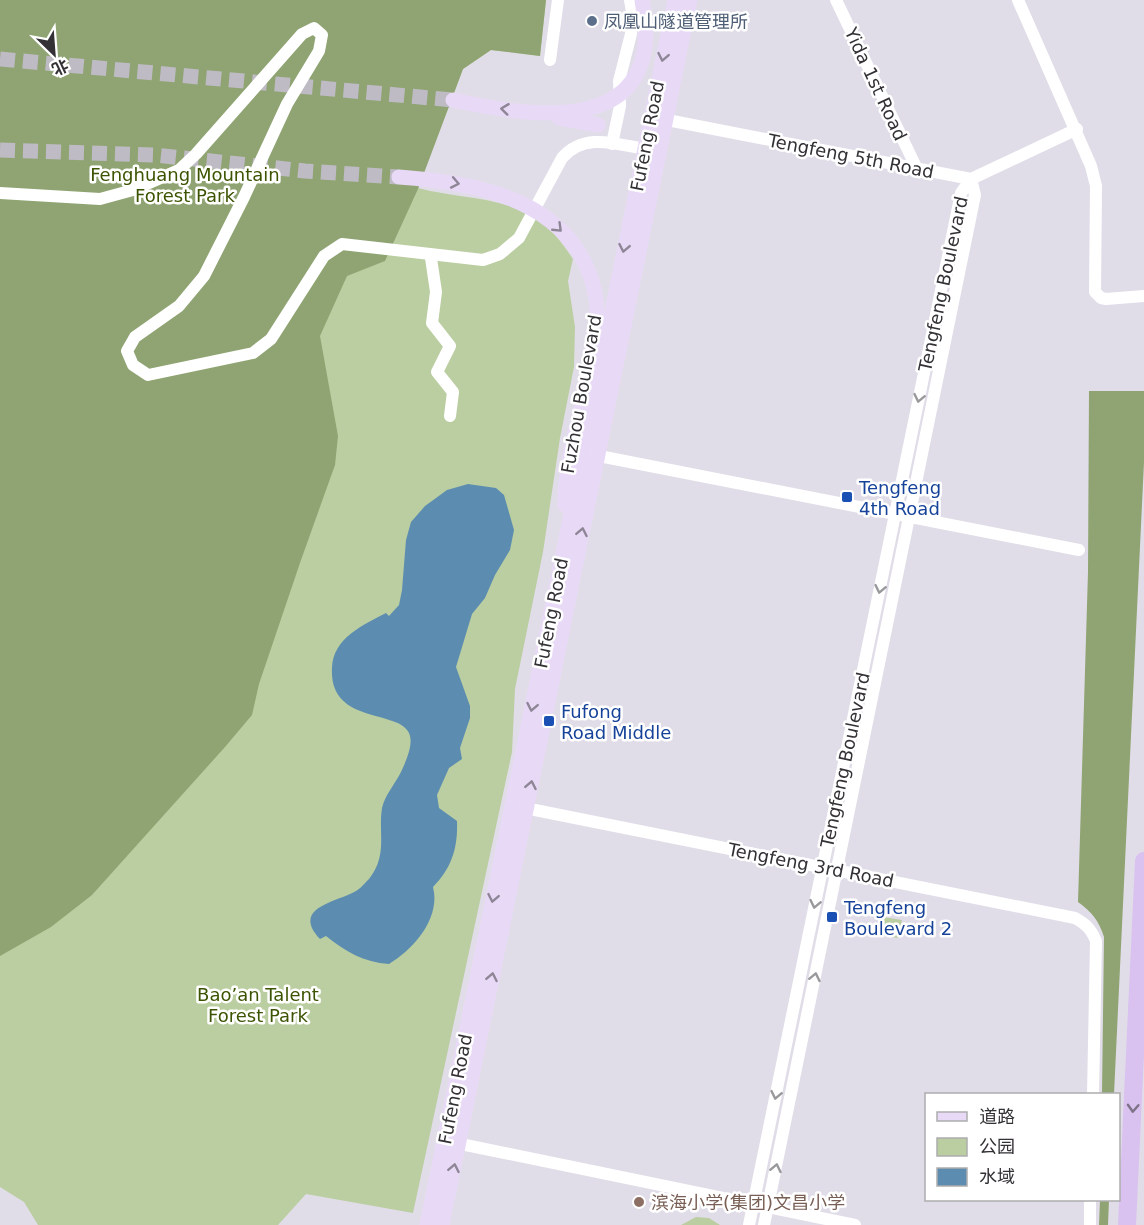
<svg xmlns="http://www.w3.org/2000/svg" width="1144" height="1225" font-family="'DejaVu Sans','Noto Sans SC',sans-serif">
	<rect width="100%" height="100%" fill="#e1dde8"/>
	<g fill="#bbcea1">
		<path d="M0 0H546L540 56 491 50 463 69 418 188C459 199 508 196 543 223 555 233 564 246 573 259L568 281 575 327 574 367 560 438 543 552 515 689 512 752 413 1213 306 1194 278 1225H38L24 1202 0 1187Z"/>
		<path d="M883 917 902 920 898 938 879 935Z"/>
		<path d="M696 1217 709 1218 720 1225H681Z"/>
	</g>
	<g fill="#8fa472">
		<path d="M0 0H546L540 56 491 50 463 69 418 189 385 261 347 276 320 336 338 436 335 465 301 560 259 684 252 715 225 747 92 895 51 927 0 956Z"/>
		<path d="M1089 391H1144V462L1114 1094H1102L1104 937C1099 921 1092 912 1078 902L1088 572Z"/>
		<path d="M1100 1200H1109L1108 1225H1099Z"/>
	</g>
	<path fill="#5c8db0" d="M468 484 496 488 504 495 514 530 510 550 495 575 485 598 472 614 456 667 470 706V718L460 748 462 759 449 768 437 795 439 808 457 821C458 847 452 868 433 887 441 918 414 949 389 964 363 962 346 952 326 936L320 939C290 907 338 902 356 891 360 889 365 883 369 879 388 855 378 833 382 808 385 795 395 784 401 772 406 761 414 744 409 733 398 709 329 725 332 668 333 638 363 625 386 613L389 616 399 605 402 590 406 540 411 522 425 506 447 490Z"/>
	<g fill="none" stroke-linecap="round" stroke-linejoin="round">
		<g stroke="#bebbc4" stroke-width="15" stroke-dasharray="15 8" stroke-linecap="butt">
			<path d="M0 59 453 100"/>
			<path d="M0 150 155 155 305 171 399 177"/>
		</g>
		<g stroke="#fff" stroke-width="12">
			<path d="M836 0 917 169"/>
			<path d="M1018 0 1091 166 1096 186 1095 292 1101 298 1106 299 1144 296"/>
			<path d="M550 60 558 0"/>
			<path d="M657 118 971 179 1077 129"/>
			<path d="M612 144 620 106 619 81 631 34 632 12 630 0"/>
			<path d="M0 193 100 199 133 190 179 170 196 154 302 34 314 28 322 35 319 51 287 104 244 197 204 276 179 306 135 337 127 351 133 365 148 375 253 353 271 339 324 256 342 244 483 260 500 254 519 238 562 158C584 132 616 144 644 149"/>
			<path d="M431 258 436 292 432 323 450 346 437 372 453 392 450 416"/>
			<path d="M589 454 1079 550"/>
			<path d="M520 807 1075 918C1086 924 1091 929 1096 941L1093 1094"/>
			<path d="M451 1142 855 1225"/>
			<path d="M749 1225 961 193 971 179"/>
			<path d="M764 1225 975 195 971 179"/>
			<path d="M1090 1225V1200"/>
		</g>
		<g stroke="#e8daf6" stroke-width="15">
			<path d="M453 100C514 113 634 137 645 46 647 31 644 15 642 0"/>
			<path d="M559 118 598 125"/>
			<path d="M399 177C467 182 551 195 585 263 594 282 599 304 596 325 593 347 590 370 585 392 576 430 565 466 565 505"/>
			<path d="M427 1225 675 0"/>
			<path d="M442 1225 690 0"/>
		</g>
		<path stroke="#d9c1f0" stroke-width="18" d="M1127 1225 1144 861"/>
	</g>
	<defs><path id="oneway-chevron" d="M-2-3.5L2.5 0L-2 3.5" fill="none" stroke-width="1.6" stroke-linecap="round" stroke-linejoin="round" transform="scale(1.5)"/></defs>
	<g stroke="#8e8696">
		<use href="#oneway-chevron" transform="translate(663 57) rotate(101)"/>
		<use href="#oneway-chevron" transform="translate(505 109) rotate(-173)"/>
		<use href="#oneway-chevron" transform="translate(455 183) rotate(11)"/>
		<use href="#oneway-chevron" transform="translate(558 228) rotate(44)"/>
		<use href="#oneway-chevron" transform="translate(624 248) rotate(101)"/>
		<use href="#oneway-chevron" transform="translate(582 532) rotate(-79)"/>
		<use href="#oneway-chevron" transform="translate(532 707) rotate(101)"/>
		<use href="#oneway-chevron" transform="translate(531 785) rotate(-79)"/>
		<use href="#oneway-chevron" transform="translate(493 898) rotate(101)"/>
		<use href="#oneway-chevron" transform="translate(492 977) rotate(-79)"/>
		<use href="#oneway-chevron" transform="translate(454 1168) rotate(-79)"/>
	</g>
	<g stroke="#99989a">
		<use href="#oneway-chevron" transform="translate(919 398) rotate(102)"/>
		<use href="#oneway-chevron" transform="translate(880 589) rotate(102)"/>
		<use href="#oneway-chevron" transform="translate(815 904) rotate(102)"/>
		<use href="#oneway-chevron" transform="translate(815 977) rotate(-78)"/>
		<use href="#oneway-chevron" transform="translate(776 1095) rotate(102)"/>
		<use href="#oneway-chevron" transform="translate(776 1168) rotate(-78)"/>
	</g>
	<use stroke="#7e7289" href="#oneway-chevron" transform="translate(1133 1108) rotate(93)"/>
	<circle fill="#5c6f8a" stroke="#fff" stroke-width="2" cx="592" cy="21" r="6"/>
	<g fill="#1a4fb4" stroke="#fff" stroke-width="2">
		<rect x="841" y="491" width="12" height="12" rx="3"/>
		<rect x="543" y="715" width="12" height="12" rx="3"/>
		<rect x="826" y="911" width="12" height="12" rx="3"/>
	</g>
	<circle fill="#8d6e63" stroke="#fff" stroke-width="2" cx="639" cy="1202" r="6"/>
	<g text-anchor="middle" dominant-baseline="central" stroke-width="5" stroke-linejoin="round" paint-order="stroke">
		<g font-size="18" fill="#4e5e75" stroke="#fff" text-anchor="start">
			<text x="604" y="21">凤凰山隧道管理所</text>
		</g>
		<g font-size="18" fill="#333135" stroke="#fff">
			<text transform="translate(876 84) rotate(65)">Yida 1st Road</text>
			<text transform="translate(647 136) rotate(-79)">Fufeng Road</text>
			<text transform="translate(851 156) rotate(11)">Tengfeng 5th Road</text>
			<text transform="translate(943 284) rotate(-78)">Tengfeng Boulevard</text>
			<text transform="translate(581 394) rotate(-80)">Fuzhou Boulevard</text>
			<text transform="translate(551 613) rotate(-79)">Fufeng Road</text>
			<text transform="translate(845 760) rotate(-78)">Tengfeng Boulevard</text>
			<text transform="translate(811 865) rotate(11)">Tengfeng 3rd Road</text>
			<text transform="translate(455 1089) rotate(-79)">Fufeng Road</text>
		</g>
		<g font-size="18" fill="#3c5401" stroke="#fff">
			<text x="185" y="174">Fenghuang Mountain<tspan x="185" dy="21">Forest Park</tspan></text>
			<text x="258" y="994">Bao’an Talent<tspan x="258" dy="21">Forest Park</tspan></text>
		</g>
		<g font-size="18" fill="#164399" stroke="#fff" text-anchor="start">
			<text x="859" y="487">Tengfeng<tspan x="859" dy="21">4th Road</tspan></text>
			<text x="561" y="711">Fufong<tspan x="561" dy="21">Road Middle</tspan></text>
			<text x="844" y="907">Tengfeng<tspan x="844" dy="21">Boulevard 2</tspan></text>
		</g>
		<g font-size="18" fill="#785e54" stroke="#fff" text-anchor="start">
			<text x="651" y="1202">滨海小学(集团)文昌小学</text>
		</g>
	</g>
	<rect x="925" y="1093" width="195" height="108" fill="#ffffff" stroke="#adadae" stroke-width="1.5"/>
	<rect x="937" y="1112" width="30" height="9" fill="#e8daf6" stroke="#adadae" stroke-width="1.5"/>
	<text x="979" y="1123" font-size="18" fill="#333135">道路</text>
	<rect x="937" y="1138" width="30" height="18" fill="#bbcea1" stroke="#adadae" stroke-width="1.5"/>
	<text x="979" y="1153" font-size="18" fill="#333135">公园</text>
	<rect x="937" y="1168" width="30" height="18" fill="#5c8db0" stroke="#adadae" stroke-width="1.5"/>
	<text x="979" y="1183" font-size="18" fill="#333135">水域</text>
	<g transform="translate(54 54) rotate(155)" stroke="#ffffff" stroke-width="4.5" paint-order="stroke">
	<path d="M0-4.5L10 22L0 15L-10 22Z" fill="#333135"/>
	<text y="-9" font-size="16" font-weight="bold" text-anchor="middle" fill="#333135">北</text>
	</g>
</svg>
